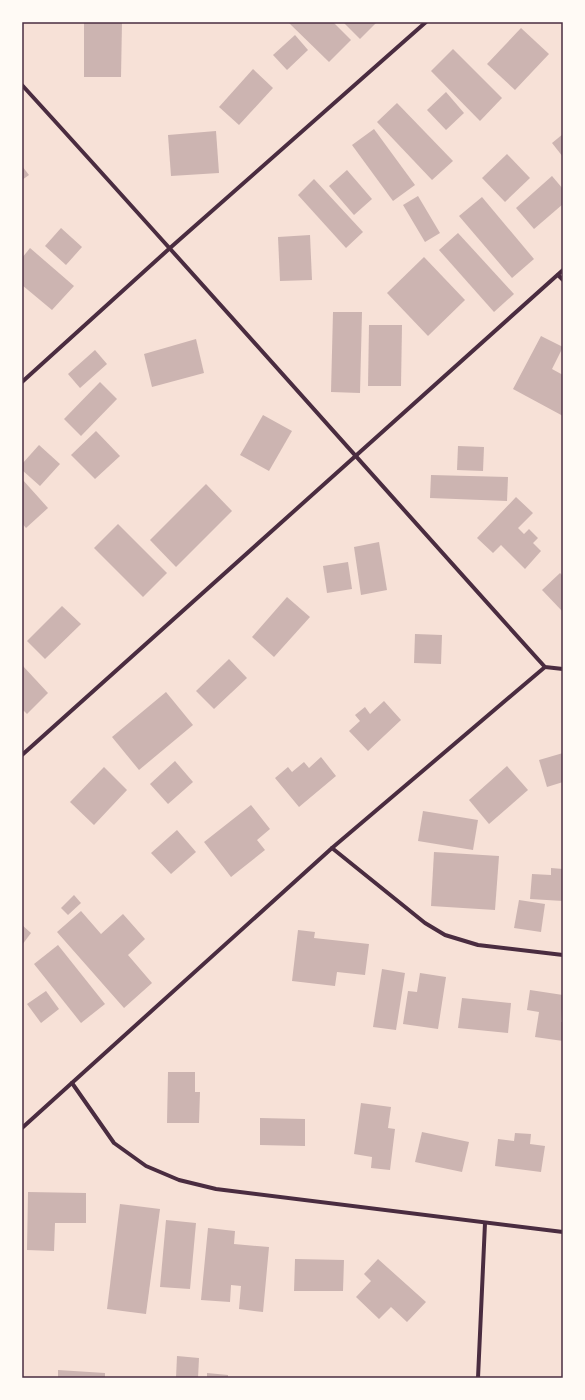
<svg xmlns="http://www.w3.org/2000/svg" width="585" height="1400" font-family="'PT Sans',sans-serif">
	<rect width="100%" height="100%" fill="#f7e1d7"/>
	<g fill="#ccb4b1">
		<path d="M84 22H122L121 77H84Z"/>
		<path d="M288 22H333L351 40 329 62Z"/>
		<path d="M343 22H377L360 39Z"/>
		<path d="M521 28 549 54 515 90 487 64Z"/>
		<path d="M295 35 308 50 287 70 273 55Z"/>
		<path d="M453 49 502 98 480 121 431 71Z"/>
		<path d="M253 69 273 88 239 125 219 107Z"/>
		<path d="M446 92 464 113 446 130 427 110Z"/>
		<path d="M397 103 453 161 432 180 377 122Z"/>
		<path d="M374 129 415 185 393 201 352 145Z"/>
		<path d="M216 131 219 173 171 176 168 135Z"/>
		<path d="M563 134V157L552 143Z"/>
		<path d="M507 154 530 178 505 202 482 178Z"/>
		<path d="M22 166 29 175 22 180Z"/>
		<path d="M347 170 372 199 354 215 329 186Z"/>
		<path d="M552 176 563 189V204L534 229 516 208Z"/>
		<path d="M314 179 363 232 346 248 298 195Z"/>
		<path d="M418 196 440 233 425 242 403 205Z"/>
		<path d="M482 197 534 259 512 278 459 216Z"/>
		<path d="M61 228 82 247 66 265 45 246Z"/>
		<path d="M458 233 514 294 494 312 439 250Z"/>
		<path d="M310 235 312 280 280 281 278 237Z"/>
		<path d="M30 248 74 286 52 310 22 285V258Z"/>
		<path d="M424 257 465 300 428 336 387 293Z"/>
		<path d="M333 312H362L360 393 331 392Z"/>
		<path d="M369 325H402L401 386H368Z"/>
		<path d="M541 336 563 347 552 369 563 375V416L513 389Z"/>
		<path d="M196 339 204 373 152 387 144 354Z"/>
		<path d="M95 350 107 364 80 388 68 374Z"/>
		<path d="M100 382 117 399 81 436 64 419Z"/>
		<path d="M263 415 292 431 269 471 240 455Z"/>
		<path d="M96 431 120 456 95 479 71 455Z"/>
		<path d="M39 445 60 464 40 486 22 470V464Z"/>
		<path d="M458 446 484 447 483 471 457 470Z"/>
		<path d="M431 475 508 477 507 501 430 498Z"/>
		<path d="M22 479 48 508 26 528 22 523Z"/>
		<path d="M206 484 232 511 176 567 150 540Z"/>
		<path d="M516 497 533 513 518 528 524 534 529 529 538 538 533 543 541 551 525 569 501 545 493 553 477 538Z"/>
		<path d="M118 524 167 573 143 597 94 548Z"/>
		<path d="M379 542 387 590 361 595 354 547Z"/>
		<path d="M348 562 352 589 327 593 323 566Z"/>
		<path d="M560 573 563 576V612L542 590Z"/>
		<path d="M287 597 310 617 274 657 252 637Z"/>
		<path d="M62 606 81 624 45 659 27 641Z"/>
		<path d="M415 634 442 635 441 664 414 663Z"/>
		<path d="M229 659 247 678 214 709 196 691Z"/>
		<path d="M22 665 48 693 27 714 22 709Z"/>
		<path d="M166 692 193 725 139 770 112 737Z"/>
		<path d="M384 701 401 720 368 751 349 731 360 721 355 715 365 707 370 714Z"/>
		<path d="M563 753V782L547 787 539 760Z"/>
		<path d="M321 757 336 776 299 807 275 778 288 767 292 772 304 762 309 768Z"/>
		<path d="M175 761 193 782 168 804 150 784Z"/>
		<path d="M507 766 528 790 489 824 469 800Z"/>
		<path d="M104 767 127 790 94 825 70 802Z"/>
		<path d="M251 805 270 829 257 840 265 850 231 877 204 842Z"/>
		<path d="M423 811 478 820 473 850 418 841Z"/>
		<path d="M177 830 196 852 171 874 151 853Z"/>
		<path d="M434 852 499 856 495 910 431 906Z"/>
		<path d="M551 868 563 869V901L530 899 532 874 551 875Z"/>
		<path d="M74 895 81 903 68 915 61 908Z"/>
		<path d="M519 900 545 904 541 932 514 928Z"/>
		<path d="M81 911 101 934 123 914 145 939 128 955 152 983 124 1008 57 932Z"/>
		<path d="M22 925 31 933 22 945Z"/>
		<path d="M298 930 315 932 314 938 369 944 365 975 337 972 335 986 292 981Z"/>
		<path d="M58 945 105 1004 81 1023 34 964Z"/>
		<path d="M382 969 405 973 396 1030 373 1027Z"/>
		<path d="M420 973 446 977 438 1029 403 1024 408 991 417 992Z"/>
		<path d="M530 990 563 995 561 1022H563V1041L535 1037 539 1012 527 1010Z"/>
		<path d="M46 991 59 1009 41 1023 27 1004Z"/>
		<path d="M462 998 511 1003 508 1033 458 1028Z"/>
		<path d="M168 1072H195V1092H200L199 1123H167Z"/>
		<path d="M361 1103 391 1107 388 1128 395 1129 390 1170 371 1168 372 1157 354 1154Z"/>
		<path d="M260 1118 305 1119V1146L260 1145Z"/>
		<path d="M422 1132 469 1142 462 1172 415 1162Z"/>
		<path d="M515 1133 531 1134 530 1144 545 1146 541 1172 495 1166 498 1139 514 1141Z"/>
		<path d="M28 1192 86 1193V1223H55L54 1251 27 1250Z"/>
		<path d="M120 1204 160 1209 146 1314 107 1309Z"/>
		<path d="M166 1220 196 1223 190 1289 160 1287Z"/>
		<path d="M208 1228 235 1231 234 1244 269 1247 263 1312 239 1309 241 1286 231 1285 230 1302 201 1300Z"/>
		<path d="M295 1259 344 1260 343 1291H294Z"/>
		<path d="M378 1259 426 1302 407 1322 391 1307 379 1319 356 1297 371 1281 364 1274Z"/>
		<path d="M177 1356 199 1358 198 1378H176Z"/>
		<path d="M58 1370 105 1373V1378H58Z"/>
		<path d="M207 1373 228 1375V1378H207Z"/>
	</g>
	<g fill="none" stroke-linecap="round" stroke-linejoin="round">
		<g stroke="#4a2c40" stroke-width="4">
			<path d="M22 85C198 278 370 473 545 667L563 669"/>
			<path d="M558 275 563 280"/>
			<path d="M22 382 170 248 426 22"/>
			<path d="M22 755 563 270"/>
			<path d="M332 848 425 923 445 935 478 945 563 955"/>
			<path d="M72 1083 114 1143 146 1166 179 1180 216 1189 563 1232"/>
			<path d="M22 1128 332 848 545 667"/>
			<path d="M478 1378 485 1223"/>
		</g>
	</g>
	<rect width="585" height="1400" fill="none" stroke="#fffaf5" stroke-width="46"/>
	<rect x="23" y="23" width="539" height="1354" fill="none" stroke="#4a2c40" stroke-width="1.5"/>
</svg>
